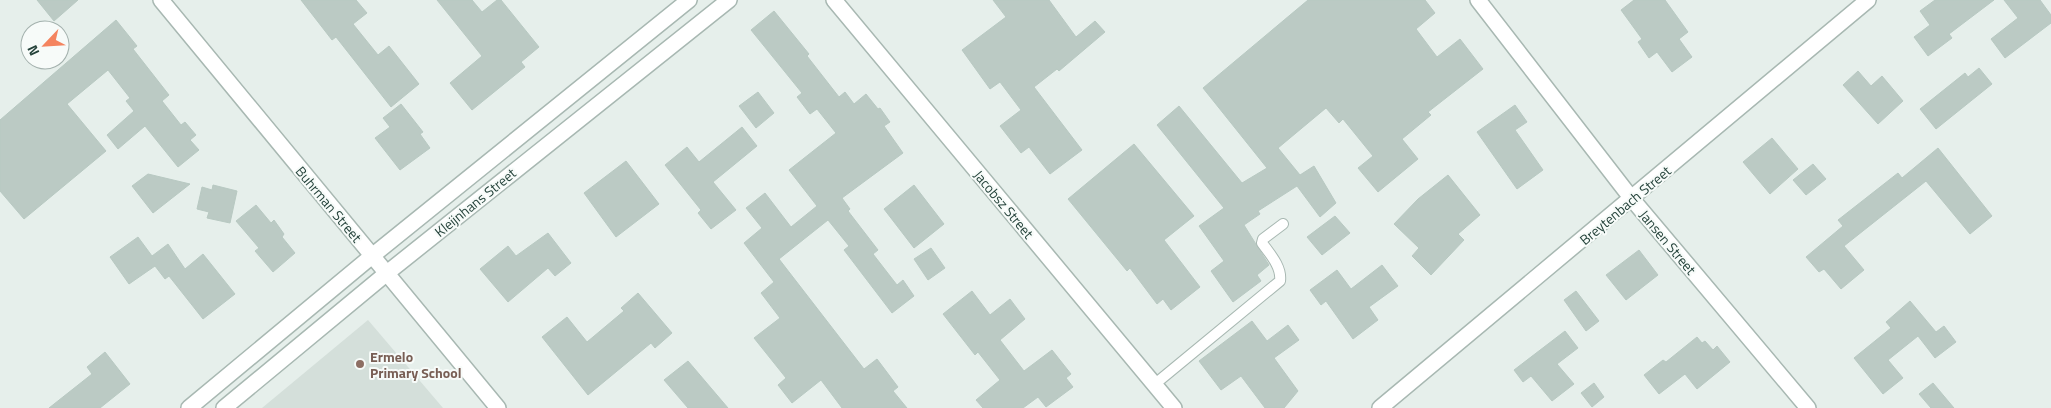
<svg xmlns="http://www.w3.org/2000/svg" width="2051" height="408" font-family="'Titillium Web',sans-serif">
	<rect width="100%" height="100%" fill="#e6efeb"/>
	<path fill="#d4dfda" d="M368 320 443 408H262Z"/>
	<g fill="#bbcac4" stroke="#b8c9c2">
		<path d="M37 0H78L54 21Z"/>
		<path d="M301 0H356L367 13 353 24 378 55 389 46 419 84 391 107 336 37 332 40Z"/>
		<path d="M437 0H472L482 12 497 0H501L539 47 521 62 525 67 472 110 450 83 482 56Z"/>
		<path d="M993 0H1049L1076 37 1095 21 1105 32 1059 71 1057 69 1034 87 1082 150 1050 174 1029 147 1021 153 1000 126 1021 110 1000 82 990 89 962 50 1006 17Z"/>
		<path d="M1308 0H1425L1435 13 1416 29 1437 57 1460 39 1483 69 1428 112 1431 115 1402 139 1418 159 1378 192 1358 168 1373 156 1343 119 1339 123 1326 108 1278 148 1300 175 1314 166 1336 203 1320 217 1297 186 1258 211 1260 214 1244 225 1269 265 1257 275 1261 281 1233 302 1211 271 1224 261 1199 226 1224 208 1157 125 1179 106 1242 183 1267 168 1203 88Z"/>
		<path d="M1634 0H1665L1688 32 1679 39 1692 57 1672 72 1657 52 1649 58 1638 42 1642 39 1621 10Z"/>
		<path d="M1935 0H1994L1949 34 1952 38 1928 56 1914 37 1930 25 1920 11Z"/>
		<path d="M2004 0H2040L2051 15V23L2005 58 1991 39 2018 18Z"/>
		<path d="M774 11 809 54 807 56 839 97 845 92 854 104 866 94 878 109 880 108 890 122 884 126 903 153 842 198 850 209 848 211 878 250 873 254 897 285 903 280 914 296 892 313 844 250 849 246 828 220 779 259 864 369 877 359 898 387 893 391 907 408H842L821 380 792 403 778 385 786 378 754 338 780 318 761 293 774 282 744 243 762 228 746 208 765 193 791 227 817 206 789 170 836 133 817 109 810 114 797 97 802 93 751 30Z"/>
		<path d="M116 20 137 46 133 49 169 95 162 101 181 125 185 122 196 135 190 140 199 150 178 167 145 126 118 149 107 135 134 111 126 101 130 98 108 70 67 104 106 151 24 219 0 191V120Z"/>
		<path d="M1979 68 1992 84 1936 129 1920 109 1965 73 1968 77Z"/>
		<path d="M1858 71 1871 86 1882 76 1903 101 1878 124 1843 85Z"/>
		<path d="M758 92 774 113 756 128 739 106Z"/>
		<path d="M401 104 423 132 420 134 430 148 400 170 375 138 390 127 383 118Z"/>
		<path d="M1515 105 1527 122 1515 130 1543 170 1517 189 1477 132Z"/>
		<path d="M742 127 757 146 713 182 736 210 711 229 698 213 701 210 665 165 687 147 699 162Z"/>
		<path d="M1772 138 1798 169 1770 194 1743 162Z"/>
		<path d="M1134 144 1194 216 1164 240 1200 287 1171 310 1163 299 1157 304 1130 268 1127 271 1068 199Z"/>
		<path d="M1938 148 1992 216 1970 234 1926 181 1844 246 1864 270 1841 289 1824 269 1819 272 1806 257 1843 226 1838 220 1898 173 1902 178Z"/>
		<path d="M626 161 659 204 616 237 584 193Z"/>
		<path d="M1813 164 1826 179 1806 195 1793 180Z"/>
		<path d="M148 174 190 184 153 213 132 186Z"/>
		<path d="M1448 175 1480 215 1458 234 1464 240 1431 275 1412 256 1419 248 1394 224 1418 199Z"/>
		<path d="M213 185 237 191 230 223 207 218 209 212 197 209 202 187 212 190Z"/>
		<path d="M914 185 944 224 914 248 884 209Z"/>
		<path d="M256 205 271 223 274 220 284 234 282 237 295 253 273 272 255 251 259 248 236 221Z"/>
		<path d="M1335 216 1350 233 1322 255 1307 237Z"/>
		<path d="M548 233 571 263 555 276 548 268 508 302 480 269 508 246 516 256Z"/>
		<path d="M138 237 152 256 168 244 185 269 203 254 235 294 203 319 169 276 165 279 155 266 129 284 110 257Z"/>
		<path d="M931 248 945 268 928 280 914 259Z"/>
		<path d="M1639 250 1658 275 1626 300 1606 275Z"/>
		<path d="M1382 265 1398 286 1369 307 1378 320 1353 339 1326 301 1321 305 1310 290 1337 270 1351 289Z"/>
		<path d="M972 291 990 315 1010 299 1025 319 1000 340 1024 371 1052 350 1071 374 1066 378 1073 387 1046 407 1038 397 1023 408H983L976 400 1000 380 978 352 975 355 943 314Z"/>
		<path d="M1576 291 1599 321 1586 331 1564 300Z"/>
		<path d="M638 293 672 333 655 348 651 343 588 395 542 337 567 317 587 342 624 311 621 308Z"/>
		<path d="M1910 301 1936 332 1944 326 1956 342 1935 358 1918 336 1888 360 1903 378 1883 394 1854 358 1891 328 1886 322Z"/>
		<path d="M1252 321 1267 341 1288 325 1299 340 1274 358 1298 391 1284 408H1265L1241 376 1221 390 1199 361Z"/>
		<path d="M1565 331 1578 348 1557 364 1574 384 1552 401 1531 376 1523 382 1514 370Z"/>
		<path d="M1697 337 1702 343 1705 341 1713 350 1717 346 1730 362 1697 389 1685 374 1659 394 1644 375 1663 360 1666 362Z"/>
		<path d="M105 352 130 384 100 408H49L92 374 87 367Z"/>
		<path d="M688 361 728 408H688L664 380Z"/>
		<path d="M1594 383 1604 397 1592 407 1581 393Z"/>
		<path d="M1933 383 1954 408H1931L1919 394Z"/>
	</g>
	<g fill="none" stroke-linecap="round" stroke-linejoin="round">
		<defs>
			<path id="service" d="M1155 384 1280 281C1282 267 1270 254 1262 243L1263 239 1283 224"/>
			<g id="minor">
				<path d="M161 0 498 408"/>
				<path d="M834 0 1174 408"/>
				<path d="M1478 0 1632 199 1808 408"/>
				<path d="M189 408 372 256 689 0"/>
				<path d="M224 408 387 273 729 0"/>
				<path d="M1380 408 1868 0"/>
			</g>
		</defs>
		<use href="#service" stroke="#a8b8b2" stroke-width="12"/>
		<use href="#minor" stroke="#a8b8b2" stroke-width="18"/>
		<use href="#service" stroke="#fff" stroke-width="10"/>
		<use href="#minor" stroke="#fff" stroke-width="15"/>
	</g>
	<circle fill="#8d6e63" stroke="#f7fbf9" stroke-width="2" cx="360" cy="364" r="5"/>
	<g text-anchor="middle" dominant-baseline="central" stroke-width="4" stroke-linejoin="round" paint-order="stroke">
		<g font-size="14" fill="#24423a" stroke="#f7fbf9">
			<text transform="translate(475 202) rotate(-39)">Kleijnhans Street</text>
			<text transform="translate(329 204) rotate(50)">Buhrman Street</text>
			<text transform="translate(1004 204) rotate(50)">Jacobsz Street</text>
			<text transform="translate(1625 205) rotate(-40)">Breytenbach Street</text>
			<text transform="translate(1668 242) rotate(50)">Jansen Street</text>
		</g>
		<g font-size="14" font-weight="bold" fill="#785e54" stroke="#f7fbf9" text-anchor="start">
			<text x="370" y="356">Ermelo<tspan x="370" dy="16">Primary School</tspan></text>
		</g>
	</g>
	<g transform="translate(45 45) rotate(245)"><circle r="24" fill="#f7fbf9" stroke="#a3b1ad"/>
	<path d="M0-4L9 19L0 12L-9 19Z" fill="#f4845f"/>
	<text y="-8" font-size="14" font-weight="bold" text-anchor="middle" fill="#24423a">N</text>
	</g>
</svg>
